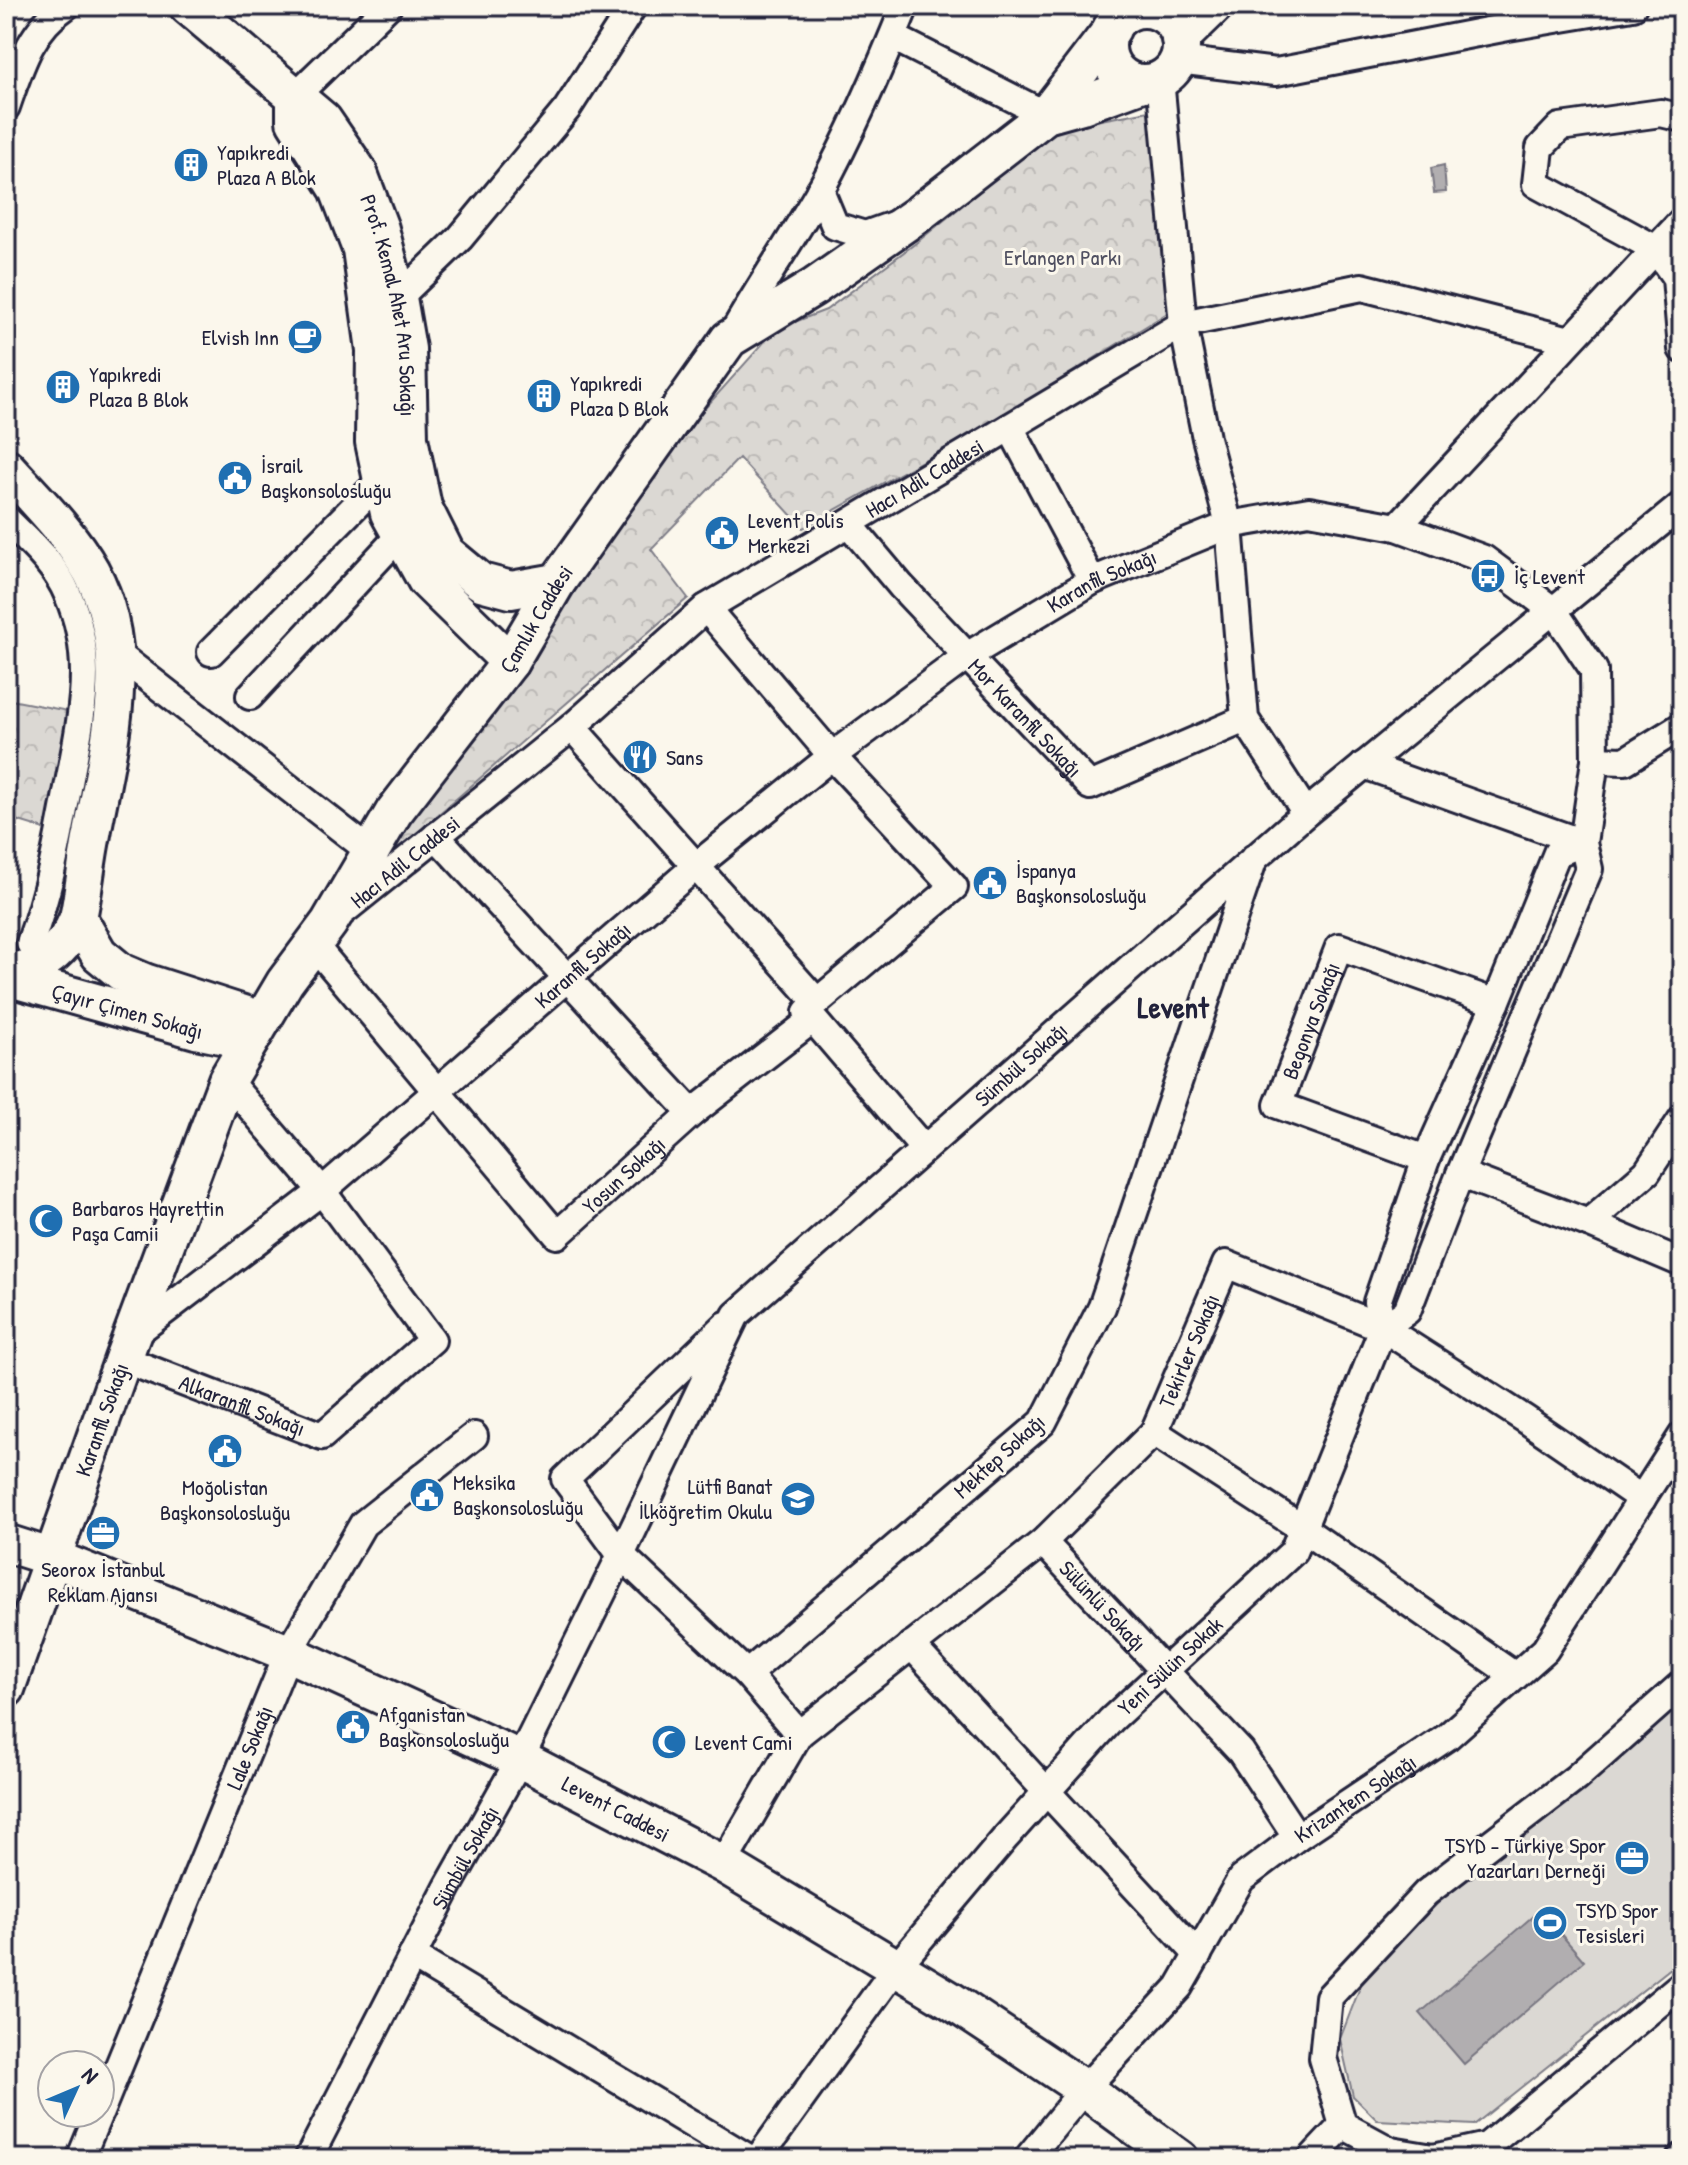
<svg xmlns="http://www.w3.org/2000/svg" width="1688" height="2165" font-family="'Patrick Hand',sans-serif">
	<defs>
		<pattern id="park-crowns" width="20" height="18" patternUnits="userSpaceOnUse" patternTransform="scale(2)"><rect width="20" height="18" fill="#dbd8d3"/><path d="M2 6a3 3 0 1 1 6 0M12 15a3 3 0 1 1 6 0" fill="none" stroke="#bcb9b6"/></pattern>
	</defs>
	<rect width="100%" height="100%" fill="#fbf7ec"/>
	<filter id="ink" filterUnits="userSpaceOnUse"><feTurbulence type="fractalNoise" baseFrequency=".0125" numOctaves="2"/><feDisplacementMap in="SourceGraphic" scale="16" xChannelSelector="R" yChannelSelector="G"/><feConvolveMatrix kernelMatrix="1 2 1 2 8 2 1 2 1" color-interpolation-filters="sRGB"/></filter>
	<g filter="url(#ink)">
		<g fill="url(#park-crowns)" stroke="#7e7d87" stroke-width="2">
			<path d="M1149 111 1172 310 997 419 803 528 739 458 651 549 688 598 373 871 681 435 776 329 826 310 916 243 1058 128Z"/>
			<path d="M6 699 68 711 48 830 6 817Z"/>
		</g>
		<path fill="#dbd8d3" stroke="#7e7d87" stroke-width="2" d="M1682 1694V1959L1474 2125 1377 2120 1353 2096 1340 2039 1364 1977 1454 1887Z"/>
		<g fill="#b1aeb0" stroke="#787681" stroke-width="2">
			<path d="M1444 165 1446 192 1434 193 1431 168Z"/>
			<path d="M1540 1910 1584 1961 1464 2064 1420 2013Z"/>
		</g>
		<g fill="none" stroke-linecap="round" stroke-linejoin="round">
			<defs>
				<g id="street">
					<path d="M1119 19 1121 6"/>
					<path d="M893 37 1046 115"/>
					<path d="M1178 60 1276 72 1508 27 1633 6"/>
					<path d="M1160 79 1183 324 1206 438 1229 525 1245 719 1306 813"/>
					<path d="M295 96 388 6"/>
					<path d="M6 107C20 67 30 30 66 6"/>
					<path d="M1682 118 1661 113 1560 127 1540 148 1536 184 1656 249 1676 278 1682 349"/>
					<path d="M820 190 835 226 865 235 893 225"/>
					<path d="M398 298 460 238 567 109 633 6"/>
					<path d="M732 335C760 285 793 238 821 189 853 130 880 68 905 6"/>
					<path d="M1010 427 1092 581"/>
					<path d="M6 519C29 542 55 564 68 595 78 618 84 647 84 673 84 711 75 751 68 788 58 841 49 892 30 943"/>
					<path id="s1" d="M849 524 901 586 1090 786 1245 719"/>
					<path d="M1397 527 1682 221"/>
					<path d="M211 652 382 479"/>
					<path d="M116 653 371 852"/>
					<path d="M250 696 401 534"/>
					<path d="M572 727 817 1002 954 887 832 756 706 608"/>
					<path d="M1595 760 1625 761 1682 726"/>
					<path d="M1364 765 1583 843"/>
					<path d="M436 836 692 1113"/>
					<path id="s2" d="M341 913 572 727 706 608 1183 324 1362 287 1570 340"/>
					<path id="s3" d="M314 945 557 1235 692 1113 813 1019"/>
					<path d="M812 1007 807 1012 924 1149"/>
					<path id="s4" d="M1426 1159 1278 1105 1339 947 1496 1003"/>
					<path d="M1460 1174 1588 1223 1682 1263"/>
					<path d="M1588 1223 1647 1172 1682 1119"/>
					<path d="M1383 1328 1377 1302 1426 1159 1496 1003 1557 853 1583 843"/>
					<path id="s5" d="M132 1336 322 1191 695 867 832 756 967 656 1092 581 1229 525 1309 511 1397 527 1484 559 1554 611 1594 670 1595 760 1583 843 1589 869 1460 1174 1407 1311 1383 1328"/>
					<path id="s6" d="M123 1359 322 1436 432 1340 322 1191 227 1080"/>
					<path d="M1043 1542 1154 1432"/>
					<path d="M911 1645 1198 1955"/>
					<path d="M747 1674 1043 1422 1102 1307 1254 858"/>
					<path id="s7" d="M1515 1676 1303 1529 1154 1432 1226 1264 1383 1328 1525 1419 1642 1499"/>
					<path d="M1682 1684 1576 1778 1426 1893 1329 1997 1323 2058 1343 2125 1391 2151 1433 2158 1487 2146 1682 1984"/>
					<path id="s8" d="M799 1734 1043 1542 1241 1752 1297 1837"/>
					<path d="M723 1864 799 1734 747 1674 621 1555 565 1479 726 1325"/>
					<path d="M412 1956 750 2159"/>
					<path id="s9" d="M100 2112 288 1653 363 1524 474 1436"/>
					<path d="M80 2159 99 2113"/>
					<path id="s10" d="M308 2159 448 1887 520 1759 621 1555 736 1315 1306 813 1682 505"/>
					<path id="s11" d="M758 2159 895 1969 1006 1837 1111 1720 1293 1552 1383 1328"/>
					<path id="s12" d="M1027 2159 1084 2089 1179 1987 1241 1879 1297 1837 1447 1737 1545 1650 1682 1436"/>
					<path d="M1311 2159 1343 2125"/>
					<path d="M1680 2159 1682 2157"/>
				</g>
				<g id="secondary">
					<path id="s13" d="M188 6 323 120 358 171 380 229 398 298 407 349 409 438 423 507 446 553 481 582 511 590 557 582"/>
					<circle cx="1144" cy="46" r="37"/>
					<path d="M1180 39 1214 6"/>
					<path d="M295 102V121L338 189 361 249 375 350 374 442 389 513 426 580 510 662"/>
					<path d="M1046 115 1112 29"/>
					<path d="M6 467C36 500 69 532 91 571 136 654 108 747 92 834 86 862 84 891 78 918 66 949 39 971 6 972"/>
					<path d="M78 918 99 954 121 972 147 983 262 1020"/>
					<path id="s14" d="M6 977 196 1030 250 1041"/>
					<path id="s15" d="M6 1543 53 1558 288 1653 520 1759 723 1864 950 2000 1084 2089 1180 2159"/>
					<path id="s16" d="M6 1689 123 1359 227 1080 285 982 329 923 394 812 510 662 557 582 729 339 814 287 917 215 1046 115 1082 105 1142 83"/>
				</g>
			</defs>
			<use href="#street" stroke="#22223b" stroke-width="32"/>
			<use href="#secondary" stroke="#22223b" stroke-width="42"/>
			<use href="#street" stroke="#fbf7ec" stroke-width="26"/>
			<use href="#secondary" stroke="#fbf7ec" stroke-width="36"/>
		</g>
	</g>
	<defs>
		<symbol id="building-disc" viewBox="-11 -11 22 22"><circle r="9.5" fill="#1f6fb2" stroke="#fbf7ec"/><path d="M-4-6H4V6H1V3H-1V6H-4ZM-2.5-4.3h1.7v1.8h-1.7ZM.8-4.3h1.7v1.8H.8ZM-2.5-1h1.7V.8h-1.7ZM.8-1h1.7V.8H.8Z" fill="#fff"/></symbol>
		<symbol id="cafe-disc" viewBox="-11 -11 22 22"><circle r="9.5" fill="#1f6fb2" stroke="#fbf7ec"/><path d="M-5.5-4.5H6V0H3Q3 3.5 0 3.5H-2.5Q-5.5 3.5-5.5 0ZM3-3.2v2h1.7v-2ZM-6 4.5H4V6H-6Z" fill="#fff"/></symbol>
		<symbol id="civic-disc" viewBox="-11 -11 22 22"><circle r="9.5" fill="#1f6fb2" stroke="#fbf7ec"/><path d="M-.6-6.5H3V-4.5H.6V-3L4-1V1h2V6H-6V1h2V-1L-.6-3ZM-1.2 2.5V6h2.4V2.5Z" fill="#fff"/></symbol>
		<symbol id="bus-disc" viewBox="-11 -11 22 22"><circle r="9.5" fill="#1f6fb2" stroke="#fbf7ec"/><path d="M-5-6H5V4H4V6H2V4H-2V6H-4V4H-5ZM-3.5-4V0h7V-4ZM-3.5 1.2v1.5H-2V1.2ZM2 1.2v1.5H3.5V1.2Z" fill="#fff"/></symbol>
		<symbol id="restaurant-disc" viewBox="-11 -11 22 22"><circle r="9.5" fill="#1f6fb2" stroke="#fbf7ec"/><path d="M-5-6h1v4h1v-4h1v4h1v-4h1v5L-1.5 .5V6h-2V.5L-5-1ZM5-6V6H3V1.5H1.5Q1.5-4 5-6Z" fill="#fff"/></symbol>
		<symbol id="mosque-disc" viewBox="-11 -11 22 22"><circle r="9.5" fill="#1f6fb2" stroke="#fbf7ec"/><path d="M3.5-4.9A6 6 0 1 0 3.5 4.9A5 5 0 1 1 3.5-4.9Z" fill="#fff"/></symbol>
		<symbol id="school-disc" viewBox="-11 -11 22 22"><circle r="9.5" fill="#1f6fb2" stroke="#fbf7ec"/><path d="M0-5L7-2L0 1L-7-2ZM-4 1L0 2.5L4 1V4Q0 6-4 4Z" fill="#fff"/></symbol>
		<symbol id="office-disc" viewBox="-11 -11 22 22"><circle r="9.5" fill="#1f6fb2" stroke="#fbf7ec"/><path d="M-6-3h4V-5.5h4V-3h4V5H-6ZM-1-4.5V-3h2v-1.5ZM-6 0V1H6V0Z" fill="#fff"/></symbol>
		<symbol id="stadium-disc" viewBox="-11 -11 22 22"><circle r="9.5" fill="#1f6fb2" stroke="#fbf7ec"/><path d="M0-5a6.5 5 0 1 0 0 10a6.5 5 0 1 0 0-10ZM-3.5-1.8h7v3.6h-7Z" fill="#fff"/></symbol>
	</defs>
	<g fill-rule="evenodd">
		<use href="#building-disc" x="171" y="145" width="40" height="40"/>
		<use href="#cafe-disc" x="285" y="317" width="40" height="40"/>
		<use href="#building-disc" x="43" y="367" width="40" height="40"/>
		<use href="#building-disc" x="524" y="376" width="40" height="40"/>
		<use href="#civic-disc" x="215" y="458" width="40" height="40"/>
		<use href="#civic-disc" x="702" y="513" width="40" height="40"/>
		<use href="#bus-disc" x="1468" y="556" width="40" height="40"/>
		<use href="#restaurant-disc" x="620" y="737" width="40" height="40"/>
		<use href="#civic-disc" x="970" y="863" width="40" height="40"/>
		<use href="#mosque-disc" x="26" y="1201" width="40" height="40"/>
		<use href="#civic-disc" x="205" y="1431" width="40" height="40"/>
		<use href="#civic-disc" x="407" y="1475" width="40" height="40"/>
		<use href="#school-disc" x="778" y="1479" width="40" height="40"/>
		<use href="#office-disc" x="83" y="1513" width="40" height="40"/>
		<use href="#civic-disc" x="333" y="1707" width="40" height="40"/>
		<use href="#mosque-disc" x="649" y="1722" width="40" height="40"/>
		<use href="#office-disc" x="1612" y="1838" width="40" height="40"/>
		<use href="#stadium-disc" x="1530" y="1903" width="40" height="40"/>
	</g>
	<g text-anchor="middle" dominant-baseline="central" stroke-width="6" stroke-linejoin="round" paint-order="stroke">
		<g font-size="22" fill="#22223b" stroke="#fbf7ec" text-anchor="start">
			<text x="217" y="152">Yapıkredi<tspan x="217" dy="25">Plaza A Blok</tspan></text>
			<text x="279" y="337" text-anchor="end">Elvish Inn</text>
			<text x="89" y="374">Yapıkredi<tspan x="89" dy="25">Plaza B Blok</tspan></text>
			<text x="570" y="383">Yapıkredi<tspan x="570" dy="25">Plaza D Blok</tspan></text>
			<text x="261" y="465">İsrail<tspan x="261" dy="25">Başkonsolosluğu</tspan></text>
			<text x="748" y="520">Levent Polis<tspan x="748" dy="25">Merkezi</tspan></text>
			<text x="1514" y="576">İç Levent</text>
			<text x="666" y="757">Sans</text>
			<text x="1016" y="870">İspanya<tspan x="1016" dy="25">Başkonsolosluğu</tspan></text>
			<text x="72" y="1208">Barbaros Hayrettin<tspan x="72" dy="25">Paşa Camii</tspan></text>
			<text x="453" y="1482">Meksika<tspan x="453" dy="25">Başkonsolosluğu</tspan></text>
			<text x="772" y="1486" text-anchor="end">Lütfi Banat<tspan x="772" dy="25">İlköğretim Okulu</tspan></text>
			<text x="225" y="1487" text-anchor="middle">Moğolistan<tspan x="225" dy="25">Başkonsolosluğu</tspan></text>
			<text x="103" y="1569" text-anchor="middle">Seorox İstanbul<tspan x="103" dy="25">Reklam Ajansı</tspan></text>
			<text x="379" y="1714">Afganistan<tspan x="379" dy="25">Başkonsolosluğu</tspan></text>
			<text x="695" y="1742">Levent Cami</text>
			<text x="1606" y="1845" text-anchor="end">TSYD - Türkiye Spor<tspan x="1606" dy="25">Yazarları Derneği</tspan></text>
			<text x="1576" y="1910">TSYD Spor<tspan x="1576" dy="25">Tesisleri</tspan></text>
		</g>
		<g font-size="22" fill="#505061" stroke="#fbf7ec">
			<text x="1063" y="257">Erlangen Parkı</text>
		</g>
		<g font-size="22" fill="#22223b" stroke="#fbf7ec">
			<text stroke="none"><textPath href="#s13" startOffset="378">Prof. Kemal Ahet Aru Sokağı</textPath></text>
			<text stroke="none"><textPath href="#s2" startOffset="730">Hacı Adil Caddesi</textPath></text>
			<text stroke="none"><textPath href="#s5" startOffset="1232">Karanfil Sokağı</textPath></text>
			<text stroke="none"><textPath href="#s16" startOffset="1204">Çamlık Caddesi</textPath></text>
			<text stroke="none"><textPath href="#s1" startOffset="262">Mor Karanfil Sokağı</textPath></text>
			<text stroke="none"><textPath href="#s2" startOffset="82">Hacı Adil Caddesi</textPath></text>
			<text stroke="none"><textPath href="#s5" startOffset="584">Karanfil Sokağı</textPath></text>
			<text stroke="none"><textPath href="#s14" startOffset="126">Çayır Çimen Sokağı</textPath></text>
			<text stroke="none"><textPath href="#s4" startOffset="248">Begonya Sokağı</textPath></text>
			<text stroke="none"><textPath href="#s10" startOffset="1326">Sümbül Sokağı</textPath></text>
			<text stroke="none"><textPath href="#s3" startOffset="468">Yosun Sokağı</textPath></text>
			<text stroke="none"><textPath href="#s7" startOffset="524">Tekirler Sokağı</textPath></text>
			<text stroke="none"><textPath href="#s6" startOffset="128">Alkaranfil Sokağı</textPath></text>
			<text stroke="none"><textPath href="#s16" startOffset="286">Karanfil Sokağı</textPath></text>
			<text transform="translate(999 1456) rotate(-42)">Mektep Sokağı</text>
			<text stroke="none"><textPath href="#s8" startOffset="398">Sülünlü Sokağı</textPath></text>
			<text stroke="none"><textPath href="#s11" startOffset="644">Yeni Sülün Sokak</textPath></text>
			<text stroke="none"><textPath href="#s9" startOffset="394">Lale Sokağı</textPath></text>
			<text stroke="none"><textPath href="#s12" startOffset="494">Krizantem Sokağı</textPath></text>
			<text stroke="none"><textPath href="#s15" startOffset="666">Levent Caddesi</textPath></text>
			<text stroke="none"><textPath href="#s10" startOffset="340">Sümbül Sokağı</textPath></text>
		</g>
		<g font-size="30" font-weight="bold" fill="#22223b" stroke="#fbf7ec">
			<text x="1173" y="1007">Levent</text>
		</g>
	</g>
	<rect width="1688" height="2165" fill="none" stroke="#fbf7ec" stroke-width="32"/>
	<rect x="16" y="16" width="1656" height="2133" fill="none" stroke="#22223b" stroke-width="3" filter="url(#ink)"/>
	<g transform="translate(76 2089) rotate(46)"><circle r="38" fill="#fbf7ec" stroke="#a4a2a5" stroke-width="2"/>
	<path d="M0-6L14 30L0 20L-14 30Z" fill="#1f6fb2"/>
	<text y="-12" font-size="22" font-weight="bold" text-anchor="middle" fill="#22223b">N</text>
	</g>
</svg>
